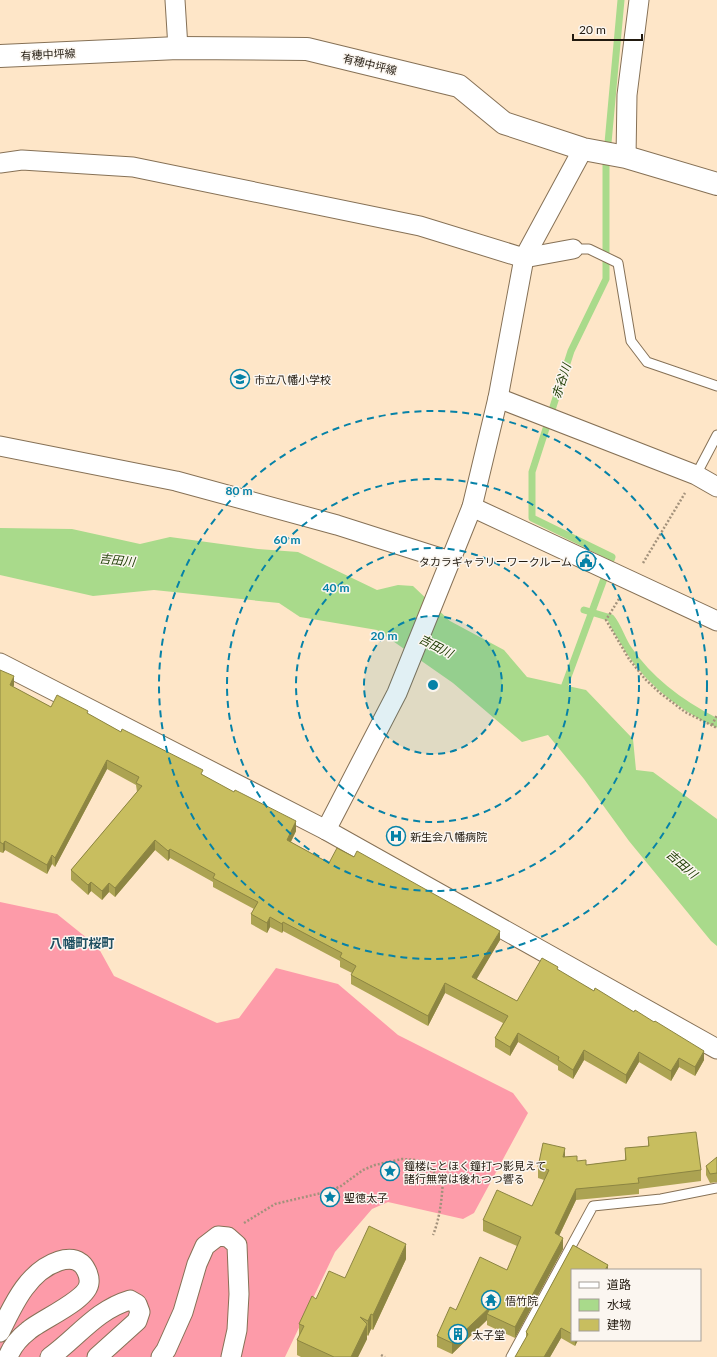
<svg xmlns="http://www.w3.org/2000/svg" width="717" height="1357" font-family="Lato,'Noto Sans JP',sans-serif">
	<rect width="100%" height="100%" fill="#fee6c8"/>
	<path fill="#fd9ba9" d="M0 902 57 914 98 947 114 976 217 1023 239 1018 276 968 338 984 398 1035 513 1093 528 1113 474 1213 463 1219 388 1202 372 1209 335 1252 285 1357H0Z"/>
	<path fill="#a9da8b" d="M0 528 72 529 140 544 170 537 258 549 298 552 377 590 398 585 413 586 450 621 504 650 527 677 586 690 633 739 636 770 653 772 717 819V946L711 941 629 841 584 779 548 735 522 742 453 683 377 630 300 617 279 603 154 590 93 596 0 575Z"/>
	<g fill="none" stroke-linecap="round" stroke-linejoin="round">
		<g stroke="#a9da8b" stroke-width="7">
			<path d="M584 610 611 618 613 621"/>
			<path d="M562 693 612 557 532 518V472L571 351 606 279V165L621 0"/>
			<path d="M717 722C683 705 651 682 629 650 622 641 618 625 611 618 613 625 617 631 621 637 642 676 677 705 717 724"/>
		</g>
		<defs>
			<g id="service">
				<path d="M573 249H589L618 263 631 341 647 362 717 386"/>
				<path d="M696 475 717 435"/>
				<path d="M511 1357 593 1206 661 1199 717 1188"/>
			</g>
			<g id="minor">
				<path d="M175 0 178 48"/>
				<path d="M626 157 627 95 639 0"/>
				<path d="M0 163 22 160 133 167 420 226 524 258 573 249"/>
				<path d="M498 398 696 475 717 487"/>
				<path d="M0 446 176 481 337 525 450 561"/>
				<path d="M472 507 717 621"/>
				<path d="M0 663 326 830 717 1049"/>
				<path d="M326 830 397 693 472 507 498 398 524 258 583 149"/>
				<path d="M0 1332C13 1305 28 1271 59 1261 65 1259 74 1258 79 1262 85 1265 90 1276 89 1283 88 1300 40 1320 28 1331 19 1338 12 1346 8 1357"/>
				<path d="M50 1357C77 1338 96 1310 130 1300L137 1304 140 1312 137 1321 97 1357"/>
				<path d="M161 1357 166 1350 183 1312 197 1264 205 1246 218 1236 228 1237 237 1245 239 1294 237 1330 231 1357"/>
			</g>
			<path id="secondary" d="M0 56 178 48 307 49 459 86 504 123 583 149 626 157 717 184"/>
		</defs>
		<use href="#service" stroke="#867156" stroke-width="11"/>
		<use href="#minor" stroke="#867156" stroke-width="21"/>
		<use href="#secondary" stroke="#867156" stroke-width="24"/>
		<g stroke="#a2917b" stroke-width="2.5" stroke-dasharray="2 2" stroke-linecap="butt">
			<path d="M643 563 685 493"/>
			<path d="M619 599 606 620 629 659 645 679 660 693 685 712 717 728"/>
			<path d="M712 725 717 715"/>
			<path d="M244 1223 275 1204 330 1191 341 1186 363 1170 375 1165 402 1159 417 1160 443 1179C442 1198 440 1218 433 1235"/>
			<path d="M381 1355 385 1357"/>
		</g>
		<use href="#service" stroke="#fff" stroke-width="9"/>
		<use href="#minor" stroke="#fff" stroke-width="19"/>
		<use href="#secondary" stroke="#fff" stroke-width="22"/>
	</g>
	<g fill="#aca352">
		<path d="M0 670 14 685 13 687 51 707 88 714 121 732 203 775 296 831 291 842 329 863 500 940 476 979 517 1001 558 970 704 1060 695 1076 679 1067 671 1081 639 1062 626 1084 584 1060 573 1079 558 1070V1066L518 1042 510 1056 495 1047V1038L503 1023 445 993 428 1026 351 984V975L352 973 340 967V961L283 931 282 933 270 927 267 933 251 924V914L254 909 213 887V882L170 858 168 861 155 850 115 897 109 892 102 900 91 891 88 895 71 880V870L137 792 136 785 107 769 55 867 52 864 47 874 5 850 3 853 0 852Z"/>
		<path d="M648 1137 701 1170V1181L639 1189V1194L576 1200 559 1236 563 1249 515 1338 487 1325V1320L452 1354 437 1347V1336L456 1310 507 1270 517 1246 483 1231V1220L532 1206 544 1180 538 1178V1167L565 1157 577 1161 586 1165 625 1160V1148L648 1146Z"/>
		<path d="M717 1157V1182L710 1183 706 1175V1166Z"/>
		<path d="M573 1245 608 1265V1270H572V1340H578L575 1346 561 1338 550 1357H515L526 1338V1332Z"/>
		<path d="M406 1259 373 1330 371 1329 368 1336 367 1335V1339L358 1357H301L297 1355V1340L299 1337V1324L316 1299 345 1278Z"/>
	</g>
	<g fill="#8c8542">
		<path d="M14 676V685L10 695V685Z"/>
		<path d="M107 760V769L55 867V858Z"/>
		<path d="M296 821V831L287 849V840Z"/>
		<path d="M155 840V850L115 897V888Z"/>
		<path d="M5 841V850L3 853V844Z"/>
		<path d="M170 849V858L168 861V851Z"/>
		<path d="M52 855V864L47 874V865Z"/>
		<path d="M91 882V891L88 895V885Z"/>
		<path d="M109 883V892L102 900V891Z"/>
		<path d="M270 917V927L267 933V923Z"/>
		<path d="M283 922V931L282 933V924Z"/>
		<path d="M500 931V940L472 987V977Z"/>
		<path d="M445 983V993L428 1026V1016Z"/>
		<path d="M518 1033V1042L510 1056V1047Z"/>
		<path d="M584 1050V1060L573 1079V1070Z"/>
		<path d="M704 1051V1060L695 1076V1067Z"/>
		<path d="M639 1052V1062L626 1084V1075Z"/>
		<path d="M679 1058V1067L671 1081V1071Z"/>
		<path d="M565 1148V1159L563 1157Z"/>
		<path d="M576 1189V1200L555 1244V1233Z"/>
		<path d="M563 1238V1249L515 1338V1327Z"/>
		<path d="M406 1244V1259L373 1330V1315Z"/>
		<path d="M608 1265V1270H605Z"/>
		<path d="M492 1305 487 1314V1320L452 1354V1343Z"/>
		<path d="M371 1314V1329L368 1336V1321Z"/>
		<path d="M367 1324V1339L358 1357H351Z"/>
		<path d="M561 1328V1338L550 1357H544Z"/>
		<path d="M575 1340H578L575 1346Z"/>
	</g>
	<g fill="#c8be5f" stroke="#8c8542">
		<path d="M0 670 14 676 10 685 51 707 57 695 88 711 87 713 121 732 122 729 203 770 201 774 234 792 235 790 296 821 287 840 329 863 337 848 354 857 357 851 500 931 472 977 517 1001 542 958 558 967 557 969 594 991 595 988 634 1012 635 1010 654 1022 655 1021 704 1051 695 1067 679 1058 671 1071 639 1052 626 1075 584 1050 573 1070 558 1060 559 1057 518 1033 510 1047 495 1038 508 1016 445 983 428 1016 351 975 356 966 340 957 342 953 283 922 282 924 270 917 267 923 251 914 258 902 213 878 215 874 170 849 168 851 155 840 115 888 109 883 102 891 91 882 88 885 71 870 142 786 136 783 139 777 107 760 55 858 52 855 47 865 5 841 3 844 0 842Z"/>
		<path d="M696 1132 701 1170 638 1178 639 1183 576 1189 555 1233 563 1238 515 1327 487 1314 492 1305 452 1343 437 1336 450 1307 456 1310 480 1257 507 1270 521 1237 483 1220 497 1190 532 1206 549 1170 538 1167 543 1143 565 1148 563 1157 577 1156V1161L586 1160V1165L626 1160 625 1148 649 1146 648 1137Z"/>
		<path d="M717 1157V1173L710 1174 706 1166Z"/>
		<path d="M369 1226 406 1244 373 1315 371 1314 368 1321 360 1317 367 1324 351 1357H334L297 1340 304 1326 299 1324 312 1296 316 1299 329 1271 345 1278Z"/>
		<path d="M573 1245 608 1265 605 1270H572V1334L561 1328 544 1357H515L528 1334 526 1332Z"/>
	</g>
	<circle cx="433" cy="685" r="69" fill="#0682a7" fill-opacity=".12"/>
	<g fill="none" stroke="#0682a7" stroke-width="2" stroke-dasharray="7 5">
		<circle cx="433" cy="685" r="69"/>
		<circle cx="433" cy="685" r="137"/>
		<circle cx="433" cy="685" r="206"/>
		<circle cx="433" cy="685" r="274"/>
	</g>
	<defs>
		<symbol id="school-ring" viewBox="-11 -11 22 22"><circle r="9.5" fill="#fbf6f0" stroke="#0682a7" stroke-width="1.5"/><path d="M0-5L7-2L0 1L-7-2ZM-4 1L0 2.5L4 1V4Q0 6-4 4Z" fill="#0682a7"/></symbol>
		<symbol id="civic-ring" viewBox="-11 -11 22 22"><circle r="9.5" fill="#fbf6f0" stroke="#0682a7" stroke-width="1.5"/><path d="M-.6-6.5H3V-4.5H.6V-3L4-1V1h2V6H-6V1h2V-1L-.6-3ZM-1.2 2.5V6h2.4V2.5Z" fill="#0682a7"/></symbol>
		<symbol id="hospital-ring" viewBox="-11 -11 22 22"><circle r="9.5" fill="#fbf6f0" stroke="#0682a7" stroke-width="1.5"/><path d="M-5-5h3v3.5h4V-5h3V5h-3V1.5h-4V5h-3Z" fill="#0682a7"/></symbol>
		<symbol id="sight-ring" viewBox="-11 -11 22 22"><circle r="9.5" fill="#fbf6f0" stroke="#0682a7" stroke-width="1.5"/><path d="M0-6L1.8-2.2L6-1.7L2.9 1.2L3.7 5.4L0 3.3L-3.7 5.4L-2.9 1.2L-6-1.7L-1.8-2.2Z" fill="#0682a7"/></symbol>
		<symbol id="temple-ring" viewBox="-11 -11 22 22"><circle r="9.5" fill="#fbf6f0" stroke="#0682a7" stroke-width="1.5"/><path d="M0-6L5-2H3V0L6.5 2.5H4V6H1.5V3h-3V6H-4V2.5H-6.5L-3 0V-2H-5Z" fill="#0682a7"/></symbol>
		<symbol id="building-ring" viewBox="-11 -11 22 22"><circle r="9.5" fill="#fbf6f0" stroke="#0682a7" stroke-width="1.5"/><path d="M-4-6H4V6H1V3H-1V6H-4ZM-2.5-4.3h1.7v1.8h-1.7ZM.8-4.3h1.7v1.8H.8ZM-2.5-1h1.7V.8h-1.7ZM.8-1h1.7V.8H.8Z" fill="#0682a7"/></symbol>
	</defs>
	<g fill-rule="evenodd">
		<use href="#school-ring" x="229" y="368" width="22" height="22"/>
		<use href="#civic-ring" x="575" y="550" width="22" height="22"/>
		<use href="#hospital-ring" x="385" y="825" width="22" height="22"/>
		<use href="#sight-ring" x="379" y="1160" width="22" height="22"/>
		<use href="#sight-ring" x="319" y="1186" width="22" height="22"/>
		<use href="#temple-ring" x="480" y="1289" width="22" height="22"/>
		<use href="#building-ring" x="447" y="1323" width="22" height="22"/>
	</g>
	<g text-anchor="middle" dominant-baseline="central" stroke-width="3" stroke-linejoin="round" paint-order="stroke">
		<g font-size="11" fill="#221a0f" stroke="#fbf6f0">
			<text transform="translate(48 54) rotate(-3)">有穂中坪線</text>
			<text transform="translate(370 64) rotate(14)">有穂中坪線</text>
		</g>
		<g font-size="11" fill="#221a0f" stroke="#fbf6f0" text-anchor="start">
			<text x="254" y="379">市立八幡小学校</text>
			<text x="572" y="561" text-anchor="end">タカラギャラリーワークルーム</text>
			<text x="410" y="836">新生会八幡病院</text>
			<text x="404" y="1165">鐘楼にとほく鐘打つ影見えて<tspan x="404" dy="13">諸行無常は後れつつ響る</tspan></text>
			<text x="344" y="1197">聖徳太子</text>
			<text x="505" y="1300">悟竹院</text>
			<text x="472" y="1334">太子堂</text>
		</g>
		<g font-size="12" font-style="italic" fill="#213f06" stroke="#fbf6f0">
			<text transform="translate(561 381) rotate(-72)">赤谷川</text>
			<text transform="translate(117 560) rotate(6)">吉田川</text>
			<text transform="translate(436 646) rotate(27)">吉田川</text>
			<text transform="translate(682 864) rotate(41)">吉田川</text>
		</g>
		<g font-size="13" font-weight="bold" fill="#1f4f61" stroke="#fbf6f0">
			<text x="82" y="943">八幡町桜町</text>
		</g>
	</g>
	<circle cx="433" cy="685" r="6" fill="#0682a7" stroke="#fbf6f0" stroke-width="2"/>
	<g font-size="12" text-anchor="middle" font-weight="bold" fill="#0682a7" stroke="#fbf6f0" stroke-width="3" stroke-linejoin="round" paint-order="stroke">
		<text x="239" y="495">80 m</text>
		<text x="287" y="544">60 m</text>
		<text x="336" y="592">40 m</text>
		<text x="384" y="640">20 m</text>
	</g>
	<rect x="571" y="1269" width="130" height="72" fill="#fbf6f0" stroke="#a49e96"/>
	<rect x="579" y="1282" width="20" height="6" fill="#ffffff" stroke="#a49e96"/>
	<text x="607" y="1289" font-size="12" fill="#221a0f">道路</text>
	<rect x="579" y="1299" width="20" height="12" fill="#a9da8b" stroke="#a49e96"/>
	<text x="607" y="1309" font-size="12" fill="#221a0f">水域</text>
	<rect x="579" y="1319" width="20" height="12" fill="#c8be5f" stroke="#a49e96"/>
	<text x="607" y="1329" font-size="12" fill="#221a0f">建物</text>
	<path d="M573 34v6h69v-6" fill="none" stroke="#221a0f" stroke-width="2"/>
	<text x="579" y="34" font-size="12" fill="#221a0f" stroke="#fbf6f0" stroke-width="3" paint-order="stroke">20 m</text>
</svg>
